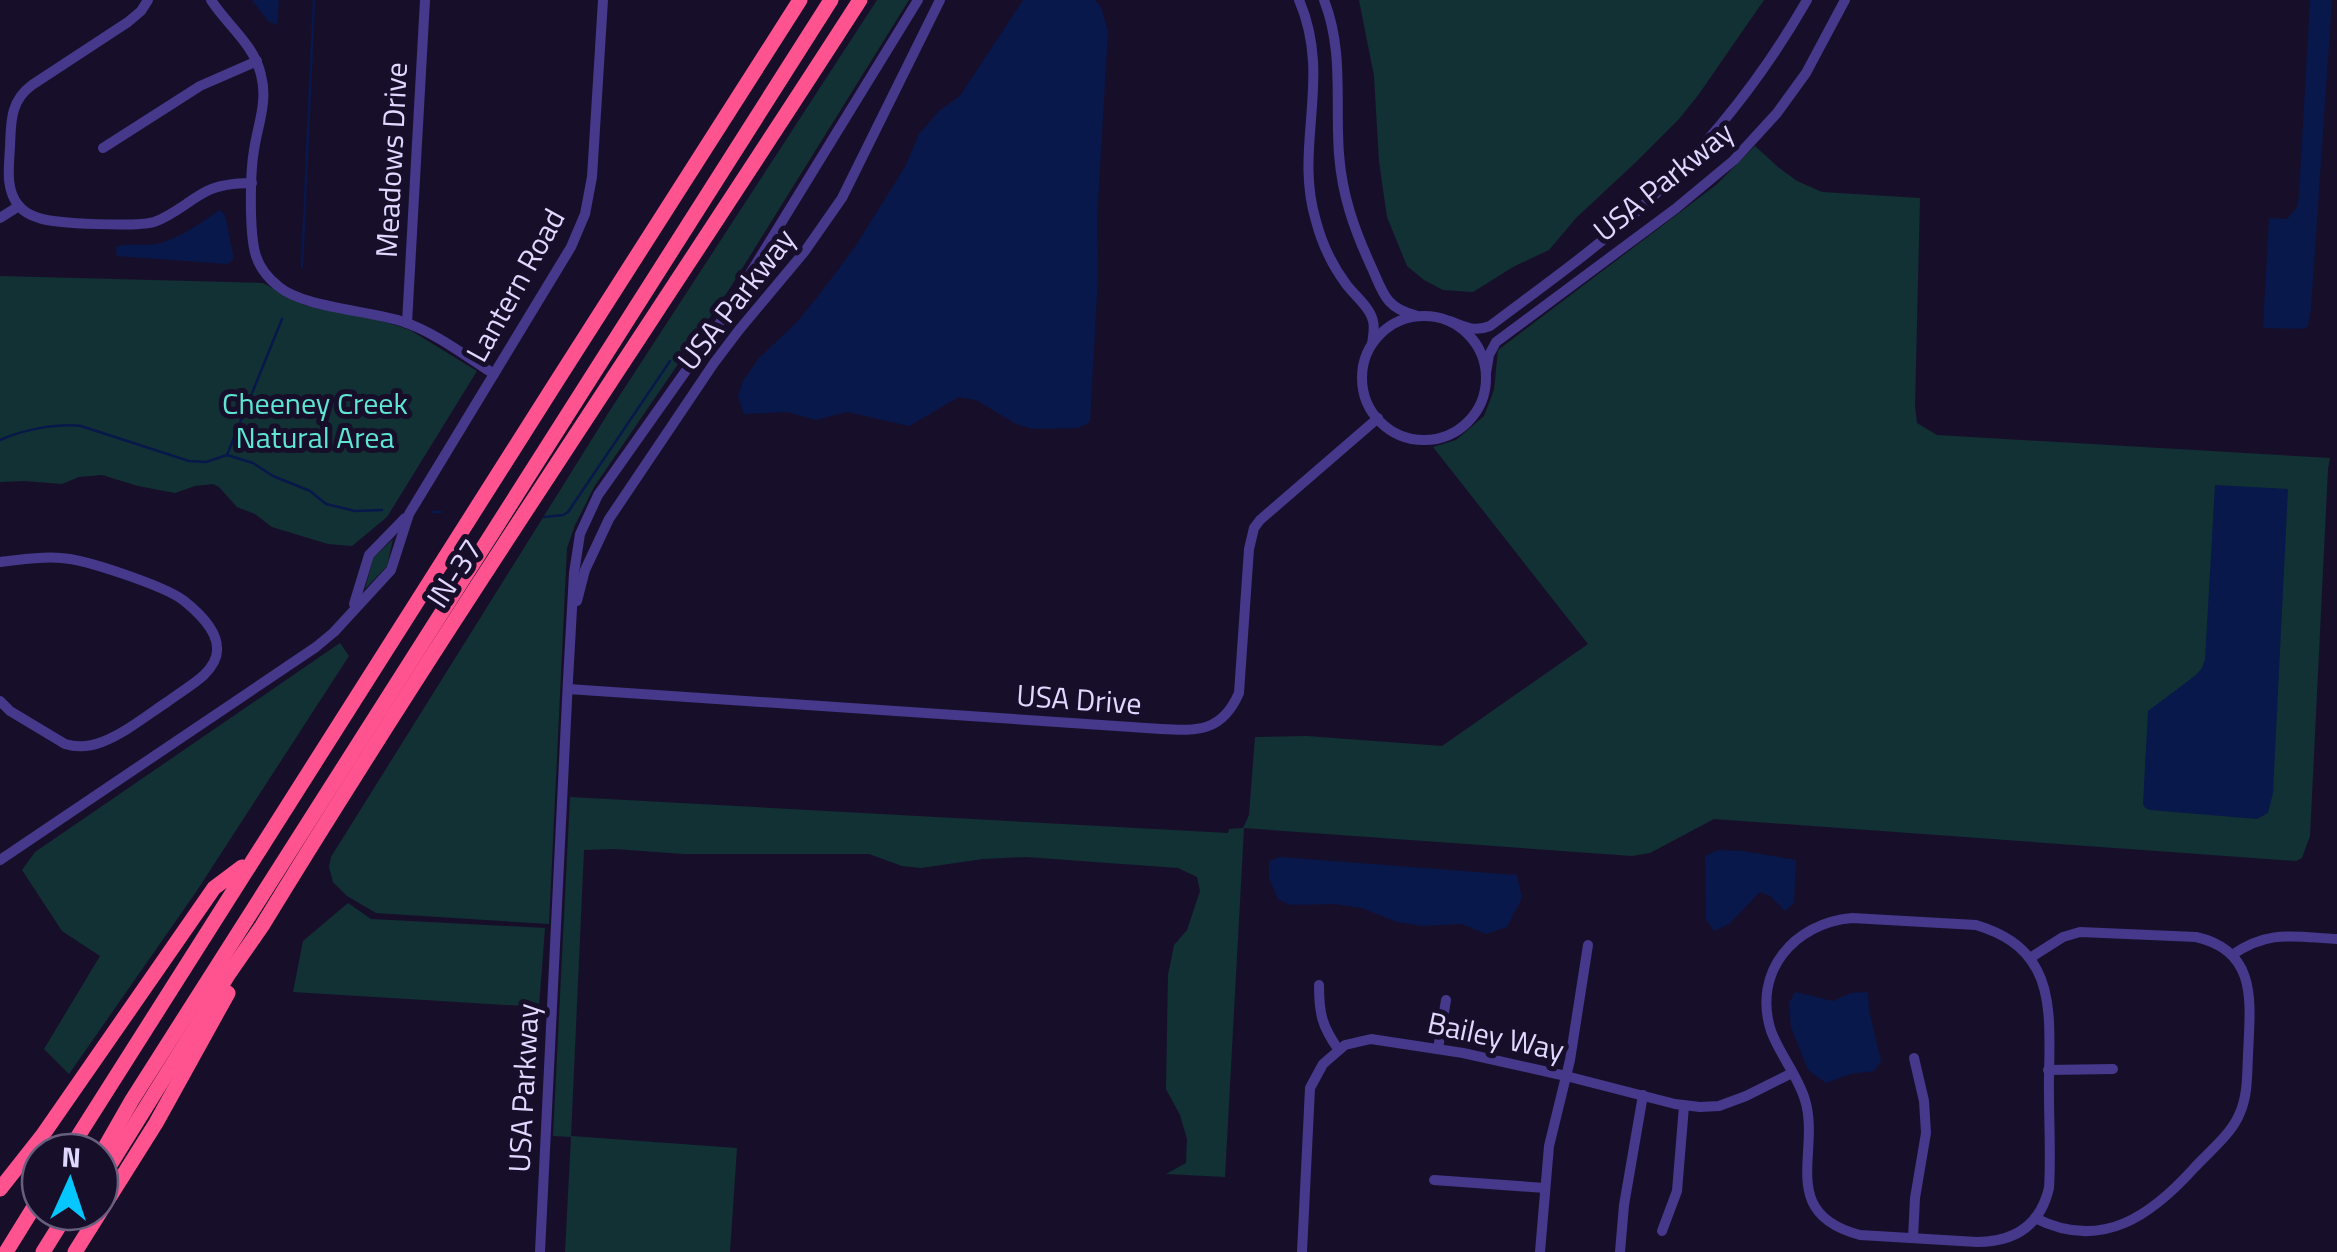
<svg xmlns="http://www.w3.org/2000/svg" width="2337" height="1252" font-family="'Titillium Web',sans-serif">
	<rect width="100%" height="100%" fill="#170f2a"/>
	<g fill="#123134">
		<path d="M877 0H909L730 288 594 487 575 525 567 548 549 924 376 913 347 896 333 882 329 867 331 857 607 415Z"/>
		<path d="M1359 0H1764L1699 94 1679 119 1636 162 1576 218 1549 250 1513 267 1473 292 1443 290 1424 280 1407 266 1387 217 1379 161 1374 76Z"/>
		<path d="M1755 146 1778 167 1797 181 1822 192 1920 198 1915 406 1917 423 1937 435 2330 458 2328 469 2310 836 2302 858 2296 861 1714 819 1650 853 1632 856 1244 828 1225 1177 1166 1174 1186 1163 1187 1139 1180 1115 1166 1089 1168 975 1174 945 1187 930 1200 891 1197 877 1178 868 1026 857 983 859 921 868 902 866 869 854H684L615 849 584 850 571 1136 737 1148 730 1252H565L571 1137 553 1136 570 797 1228 833 1229 829 1243 828 1249 815 1255 737 1307 736 1442 746 1588 644 1433 447 1456 440 1484 416 1494 390 1498 350 1716 185Z"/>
		<path d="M0 276 263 283 304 305 377 319 410 330 477 371 387 517 352 546 328 544 272 527 255 514 237 507 219 487 213 484 195 486 175 493 138 486 102 475 79 477 62 484 24 481 0 482Z"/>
		<path d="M393 539 387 566 365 589 373 558Z"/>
		<path d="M340 643 349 656 196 892 69 1074 44 1049 100 956 62 931 22 870 35 852Z"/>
		<path d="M348 903 371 919 545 928 539 1007 293 992 303 941Z"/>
	</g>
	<g fill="#08184a">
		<path d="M252 0H279L277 25 268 21Z"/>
		<path d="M1023 0H1095L1101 7 1108 31 1097 219 1098 275 1090 422 1078 428 1033 429 1016 424 976 400 959 397 909 426 847 412 816 420 787 412 744 414 738 396 743 381 759 358 797 322 818 296 855 247 906 165 919 134 939 111 960 96Z"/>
		<path d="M2310 0H2332L2311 309 2308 325 2304 329 2263 328 2269 218 2287 219 2297 207 2299 195Z"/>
		<path d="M220 210 225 215 234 259 227 264 117 256 116 247C131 242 148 248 164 242 183 236 203 221 220 210Z"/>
		<path d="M2215 485 2288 489 2273 793 2268 813 2257 819 2150 810 2145 808 2143 804 2148 711 2196 675 2202 668 2205 659Z"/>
		<path d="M1718 850 1742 851 1796 860 1794 903 1785 911 1770 896 1760 892 1729 924 1714 931 1706 920 1705 856Z"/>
		<path d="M1280 857 1517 875 1522 898 1507 927 1486 934 1462 924 1423 926 1397 922 1362 908 1334 904 1290 905 1278 899 1269 878V861Z"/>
		<path d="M1795 992 1833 1001 1851 993 1868 992 1869 1010 1881 1061 1874 1071 1850 1074 1826 1083 1808 1070 1791 1027 1789 1003Z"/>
	</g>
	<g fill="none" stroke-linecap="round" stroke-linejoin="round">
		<g stroke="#08184a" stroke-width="2.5">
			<path d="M302 267 314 0"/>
			<path d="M0 440C21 430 58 423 81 426L189 461 206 462 227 455 253 463 273 476 310 491 326 504 355 511 382 510"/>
			<path d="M227 455 282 319"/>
			<path d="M432 512H441"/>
			<path d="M544 517 563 515 568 512 670 361"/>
		</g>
		<g stroke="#46388b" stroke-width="10">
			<path d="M148 0 141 11 128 22 32 85C10 101 11 122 10 147 9 166 5 190 19 206 24 212 32 216 39 218 56 224 137 227 154 222 174 215 189 200 207 191 221 184 237 183 252 183"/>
			<path d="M211 0C227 25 254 44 261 75 268 101 258 124 254 150 250 173 249 234 256 256 260 268 268 278 278 286 304 308 367 310 401 321 435 332 464 355 494 374"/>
			<path d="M1299 0C1333 79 1293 146 1316 221 1322 244 1332 265 1346 284 1354 295 1370 307 1373 321 1375 328 1373 336 1372 344"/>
			<path d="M1324 0C1344 51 1335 102 1339 154 1342 195 1354 229 1371 266 1383 292 1385 308 1415 315"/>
			<path d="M103 148 200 86 257 61"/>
			<path d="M0 218 19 206"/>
			<circle cx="1424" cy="378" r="62"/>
			<path d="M1450 321C1464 327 1475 332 1490 326 1543 286 1597 248 1646 203 1710 144 1764 75 1807 0"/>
			<path d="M407 323 425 0"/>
			<path d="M1486 373 1489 355 1496 342 1675 209 1734 160 1777 113 1806 73 1845 0"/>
			<path d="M0 562C20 560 41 556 61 558 85 559 164 586 183 600 197 611 217 630 217 648 218 659 211 668 204 675 193 685 179 693 167 702 146 716 125 733 102 742 89 747 78 748 65 744L10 711 0 701"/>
			<path d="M577 601 585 570 609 519 714 363 739 330 805 251 842 198 940 0"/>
			<path d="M354 604 369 555 405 518"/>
			<path d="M568 689 1161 729C1198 731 1222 732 1239 693L1249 549 1254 528 1260 520 1378 418"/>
			<path d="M0 860 316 647 334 632 391 570 409 514 571 247 585 214 592 177 603 0"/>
			<path d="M1852 918 1976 925C2002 933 2024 945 2037 970 2055 1003 2048 1057 2049 1094 2049 1125 2051 1157 2049 1188 2040 1226 2014 1242 1977 1242L1860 1235C1777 1213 1821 1152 1805 1100 1798 1076 1780 1055 1771 1031 1752 972 1794 923 1852 918Z"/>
			<path d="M2232 955C2269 929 2295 937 2337 939"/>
			<path d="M2030 958 2063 937 2080 932 2196 937C2259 951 2250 1004 2248 1055 2247 1075 2248 1096 2239 1115 2231 1134 2210 1151 2195 1167 2152 1215 2102 1252 2035 1218"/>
			<path d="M1319 985C1319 1014 1322 1026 1338 1049"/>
			<path d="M1438 1049 1446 1000"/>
			<path d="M2048 1070 2113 1069"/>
			<path d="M1434 1180 1545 1188"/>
			<path d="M1662 1231 1677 1191 1684 1106"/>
			<path d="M1913 1238 1915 1198 1926 1133 1924 1101 1914 1058"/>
			<path d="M540 1252 568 680 574 573 580 534 598 495 719 324 918 0"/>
			<path d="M1302 1252 1310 1088 1323 1064 1345 1045 1371 1039 1463 1053 1566 1076 1675 1104 1700 1107 1719 1106 1746 1096 1792 1073"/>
			<path d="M1540 1252 1549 1146 1570 1060 1588 945"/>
			<path d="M1620 1252 1624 1205 1643 1095"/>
		</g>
		<g stroke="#ff5390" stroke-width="15">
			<path d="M68 1152C309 766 556 384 800 0"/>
			<path d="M100 1156 132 1100 831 0"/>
			<path d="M100 1181 228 975 262 926C454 612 661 309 860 0"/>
			<path d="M0 1189 42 1136 214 888 242 867"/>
			<path d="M6 1252 40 1197"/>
			<path d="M43 1252 68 1212"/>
			<path d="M75 1252 156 1123 228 993"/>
		</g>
	</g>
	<g text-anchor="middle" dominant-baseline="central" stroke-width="10" stroke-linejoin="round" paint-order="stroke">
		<g font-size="30" fill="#e1d8ff" stroke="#170f2a">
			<text transform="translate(391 160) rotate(-87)">Meadows Drive</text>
			<text transform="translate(1663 181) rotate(-39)">USA Parkway</text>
			<text transform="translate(515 285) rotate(-61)">Lantern Road</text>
			<text transform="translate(736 299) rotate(-52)">USA Parkway</text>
			<text transform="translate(454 573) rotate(-57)">IN-37</text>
			<text transform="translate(1079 699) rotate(4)">USA Drive</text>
			<text transform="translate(1496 1036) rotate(12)">Bailey Way</text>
			<text transform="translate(523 1088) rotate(-87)">USA Parkway</text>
		</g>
		<g font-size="30" fill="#5ee5d4" stroke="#170f2a">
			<text x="315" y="403">Cheeney Creek<tspan x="315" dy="34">Natural Area</tspan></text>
		</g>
	</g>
	<g transform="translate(70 1182) rotate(3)"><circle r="48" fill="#170f2a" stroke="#685f7f" stroke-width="2.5"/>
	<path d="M0-8L18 38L0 25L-18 38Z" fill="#04c7ff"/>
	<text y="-15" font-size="28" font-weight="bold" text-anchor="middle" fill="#e1d8ff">N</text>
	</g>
</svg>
